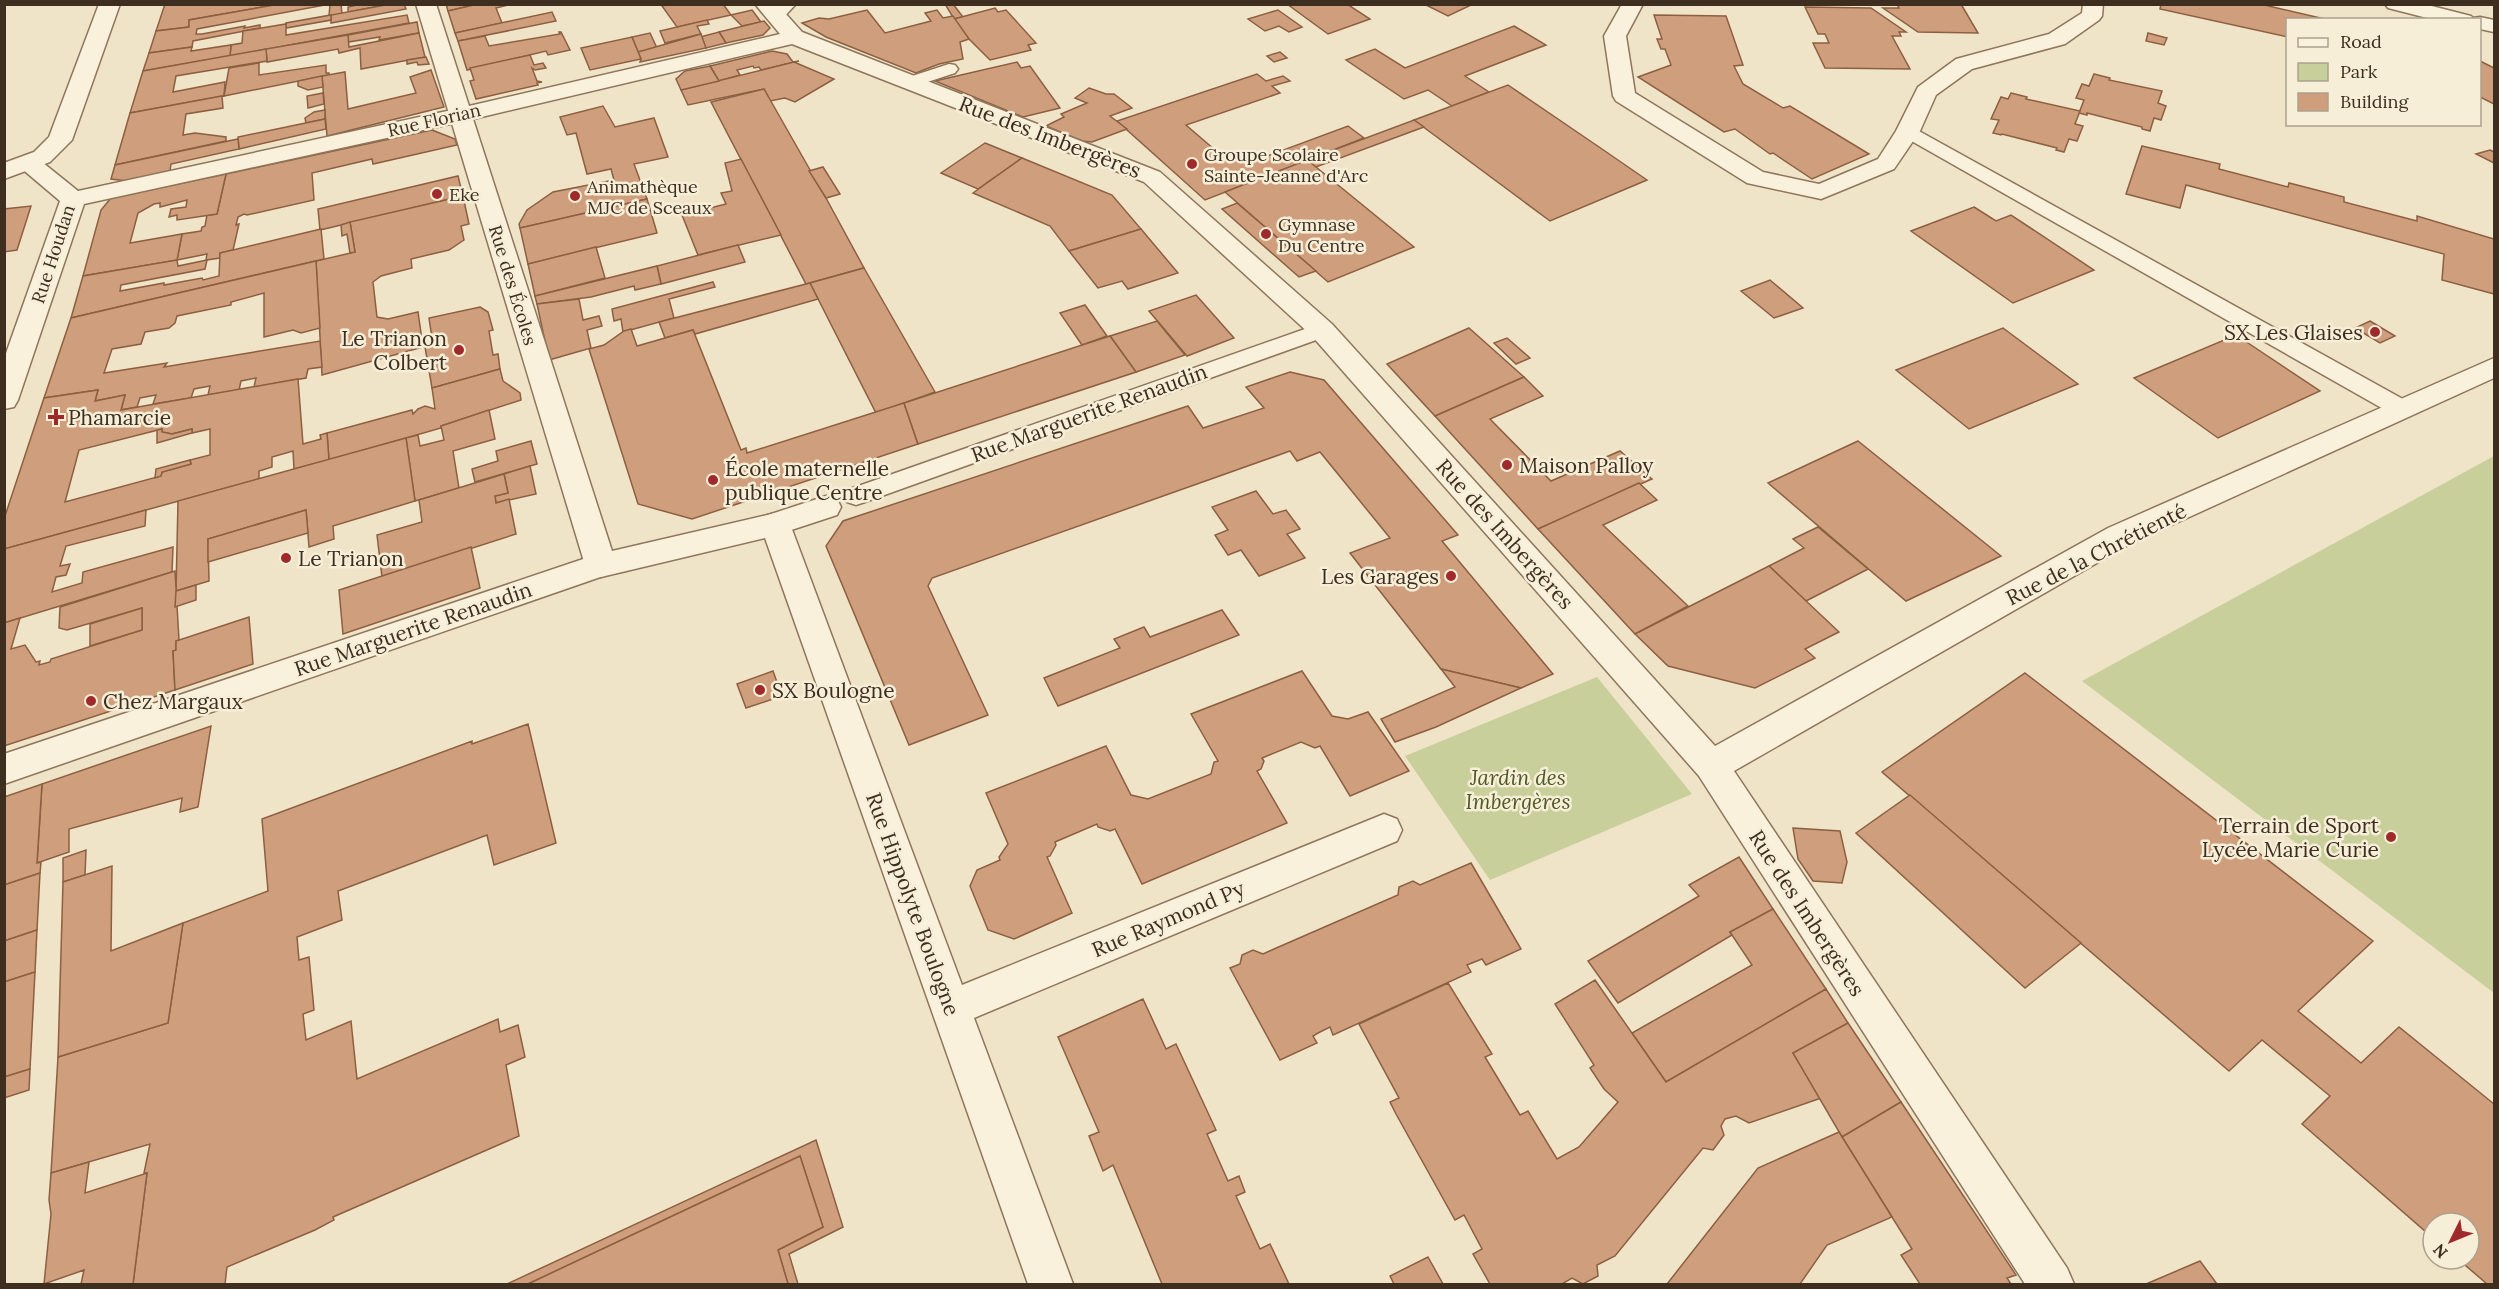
<svg xmlns="http://www.w3.org/2000/svg" width="2499" height="1289" font-family="Lora,serif">
	<rect width="100%" height="100%" fill="#f0e4c8"/>
	<g fill="#c9cf9b">
		<path d="M2494 456V993L2082 681Z"/>
		<path d="M1597 677 1692 794 1490 880 1405 756Z"/>
	</g>
	<g fill="#cf9f7d" stroke="#8d5f41" stroke-width="1.5" fill-rule="evenodd">
		<path d="M165 4H280L189 20V27L156 31Z"/>
		<path d="M280 4H330L197 29 196 34H202L245 26 244 28 260 25V28L193 41 192 47 149 53 156 31 189 27V20Z"/>
		<path d="M330 4H341L342 14 329 16Z"/>
		<path d="M361 4H391L348 12V7Z"/>
		<path d="M391 4H404L406 9 331 23V15Z"/>
		<path d="M446 4H478L448 11Z"/>
		<path d="M478 4H512L496 8 502 23 455 33 448 11Z"/>
		<path d="M669 4H723L731 15 677 27 662 6Z"/>
		<path d="M945 4H953L963 17 954 19Z"/>
		<path d="M1287 4H1347L1370 19 1328 34Z"/>
		<path d="M1424 4H1471V5L1448 16Z"/>
		<path d="M1897 4H1961L1978 33 1918 32 1883 8H1899Z"/>
		<path d="M2161 4H2260L2329 20H2288V37L2160 9Z"/>
		<path d="M1805 7 1871 8 1906 32H1899L1901 36H1892L1910 69 1825 68 1813 43H1829L1825 34H1818Z"/>
		<path d="M995 8 998 12 1006 10 1036 43 1028 45 1031 50 990 60 969 39 954 19Z"/>
		<path d="M752 10 761 22 742 26 731 15Z"/>
		<path d="M867 10 885 33 931 21 925 13 937 10 943 18 953 16 969 39 960 42 963 59 939 64 916 73 826 37 802 23 819 18 829 19Z"/>
		<path d="M1278 10 1302 27 1289 32 1279 26 1265 31 1248 19Z"/>
		<path d="M552 12 556 21 458 41 455 33Z"/>
		<path d="M331 15V20L286 28V23Z"/>
		<path d="M407 15 409 23 230 56 231 45 242 43 243 31 286 24V35Z"/>
		<path d="M1654 15 1726 16 1743 65 1734 66 1743 84 1783 108 1790 106 1869 154 1812 179 1773 153 1770 154 1735 129 1724 132 1638 77 1671 65 1665 49H1661L1657 39H1662Z"/>
		<path d="M707 20 709 24 697 26 701 34 665 43 660 31Z"/>
		<path d="M764 21 770 28 763 35 726 43 719 32Z"/>
		<path d="M417 22 419 33 379 40 380 37 348 42V35Z"/>
		<path d="M1514 26 1546 45 1465 76 1489 92 1452 106 1428 90 1404 99 1346 60 1375 49 1405 68Z"/>
		<path d="M559 32H561L570 50 548 55 546 51 467 70 458 41 485 36 489 46 560 34Z"/>
		<path d="M719 32 726 43 706 48 700 37Z"/>
		<path d="M419 33 425 57 361 69 360 48 339 53 338 49 267 62 266 49 348 35 349 47Z"/>
		<path d="M650 33 657 48 638 52 632 37Z"/>
		<path d="M2148 33 2167 38 2164 45 2146 41Z"/>
		<path d="M701 34 706 48 640 62 641 59 638 52Z"/>
		<path d="M632 37 641 59 590 70 581 48Z"/>
		<path d="M231 45 230 56 143 71 149 53 192 47 191 51Z"/>
		<path d="M266 49 267 61 176 76 173 92 225 82 224 96 130 113 143 71Z"/>
		<path d="M772 51 787 54 793 62 799 61 761 70 759 67 754 68 753 66 737 70 740 75 719 81 710 66Z"/>
		<path d="M1280 52 1287 58 1274 62 1267 56Z"/>
		<path d="M530 55 534 65 543 63 546 68 535 70 532 68 537 81 542 82 537 83 538 85 476 99 470 81 474 80 470 68Z"/>
		<path d="M426 57 429 64 418 65 417 62 407 64V60Z"/>
		<path d="M2480 61 2494 68V104L2480 97Z"/>
		<path d="M794 62 834 79 795 102 785 98 770 101 764 89 688 105 681 90Z"/>
		<path d="M1017 62 1021 68 1030 66 1060 108 1023 117 935 81Z"/>
		<path d="M259 63V75L326 65V73H329V75L224 96 229 68Z"/>
		<path d="M710 66 719 81 681 90 676 79 685 71Z"/>
		<path d="M431 70 444 107 327 136 322 76 345 72 348 109 416 93 410 77Z"/>
		<path d="M1257 74 1266 81 1283 76 1290 81 1272 86 1280 93 1186 125 1229 162 1240 158 1239 156 1241 155H1247L1254 161 1348 126 1364 138 1205 200 1117 121Z"/>
		<path d="M2094 74 2110 78 2109 80 2162 91 2158 103 2166 106 2161 120 2154 118 2150 131 2142 129V127L2087 113V115L2079 113 2084 100 2076 98 2082 84 2089 86Z"/>
		<path d="M322 76 323 87 308 90 298 86V81Z"/>
		<path d="M1508 85 1602 149 1647 180 1550 221 1414 120Z"/>
		<path d="M1089 88 1106 94H1114L1132 108 1110 116 1127 129 1092 142 1082 141 1046 126 1064 117 1061 114 1087 103 1075 98Z"/>
		<path d="M764 89 826 198 864 268 806 284 711 102Z"/>
		<path d="M323 93 324 104 308 108 307 96Z"/>
		<path d="M2011 93 2027 97 2026 99 2080 111 2075 124 2083 126 2077 141 2069 139 2064 152 2056 150 2057 148 2002 134 2001 135 1993 133 1999 120 1991 119 2001 97 2008 99Z"/>
		<path d="M222 96 223 108 186 114 183 135 195 133 226 137V141L115 165 130 113Z"/>
		<path d="M603 106 615 127 654 118 668 157 634 164 647 199 520 228 519 224 527 210 553 192 614 180 611 169 587 174 576 133 567 135 560 117Z"/>
		<path d="M325 110V119L306 123 305 118 314 112Z"/>
		<path d="M325 119 326 129 239 149 238 137Z"/>
		<path d="M1414 120 1424 127 1316 167 1307 160Z"/>
		<path d="M432 130 455 139 457 145 373 164 372 159 312 173 314 200 247 215 244 214 238 217 236 225 239 224 233 250 220 253V258L206 260 207 254 177 260 182 234 201 231 202 227 205 226 207 215 217 214 226 174Z"/>
		<path d="M238 139 239 149 171 164 170 171 127 181 111 179 115 165Z"/>
		<path d="M985 143 1022 158 978 189 941 173Z"/>
		<path d="M2142 146 2220 164 2219 169 2288 187 2289 183 2344 197V202L2417 221V216L2494 239V294L2442 280 2444 254 2186 185 2180 208 2126 194Z"/>
		<path d="M2490 150 2494 152V163L2476 154Z"/>
		<path d="M1022 158 1112 195 1141 229 1069 251 1050 226 973 193Z"/>
		<path d="M741 159 781 235 698 255 682 215 726 204 721 193 732 191 725 163Z"/>
		<path d="M1307 160 1316 167 1414 247 1328 282 1225 192Z"/>
		<path d="M823 167 840 194 826 198 809 171Z"/>
		<path d="M226 174 217 214 177 220V215L169 217 171 209 186 207 187 200 160 207V203L154 204 138 213 130 243 182 234 177 260 83 276 101 210 111 198Z"/>
		<path d="M458 176 463 196 320 230 318 209Z"/>
		<path d="M463 196 469 224 461 226 464 240 449 250 411 259 412 268 381 276 373 282 377 317 388 319 418 312 423 347 322 375 316 261 355 252 350 222Z"/>
		<path d="M647 199 657 233 528 264 520 228Z"/>
		<path d="M1237 203 1316 271 1299 277 1222 209Z"/>
		<path d="M31 206 17 250 4 252V209Z"/>
		<path d="M1974 207 1996 221 2011 215 2094 270 2013 303 1911 231Z"/>
		<path d="M350 222 355 252 350 253 347 234 342 236 341 225Z"/>
		<path d="M321 229 324 259 71 318 83 276 177 260 178 266 207 260 205 269 121 285 120 291 164 283V285L202 278 203 280 219 276 220 253Z"/>
		<path d="M1141 229 1178 273 1128 289 1122 281 1098 288 1069 251Z"/>
		<path d="M738 245 745 262 661 284 657 266Z"/>
		<path d="M596 247 605 278 535 296 528 264Z"/>
		<path d="M316 261 320 328 301 333 293 330 264 337V293L231 302V305L177 316 175 323 169 328 145 332 141 344 112 349 104 373 167 363 164 367 320 341 322 367 308 369 306 378 254 387 256 378 241 381 239 390 208 395 210 386 194 389 191 398 153 404 156 395 140 398 137 407 121 410 125 395 95 401 98 390 44 398 71 318Z"/>
		<path d="M657 266 661 284 635 290 634 286 591 297 537 304 535 296Z"/>
		<path d="M864 268 935 392 876 413 810 283Z"/>
		<path d="M1770 280 1803 308 1774 318 1741 291Z"/>
		<path d="M713 282 715 287 669 299 674 318 623 332 621 319 614 321 612 309Z"/>
		<path d="M810 283 818 299 695 334 693 330 665 338 659 322Z"/>
		<path d="M1196 295 1234 338 1187 356 1149 311Z"/>
		<path d="M579 299 583 320 599 316 602 326 587 330 591 348 549 360 537 304Z"/>
		<path d="M1085 305 1107 336 1082 345 1060 313Z"/>
		<path d="M480 307 488 312 493 330 489 331 493 355 498 354 500 369 432 388 425 347 433 345 429 318Z"/>
		<path d="M1157 321 1185 355 1136 372 1110 336Z"/>
		<path d="M2370 321 2395 336 2380 343 2355 328Z"/>
		<path d="M1469 328 1524 377 1435 416 1387 364Z"/>
		<path d="M2003 328 2078 384 1969 429 1896 370Z"/>
		<path d="M631 329 637 346 693 330 741 450 746 448 747 453 904 403 918 444 692 519 638 504 589 349 604 345 624 331Z"/>
		<path d="M2236 335 2320 391 2218 438 2134 378Z"/>
		<path d="M1110 336 1136 372 918 444 904 403Z"/>
		<path d="M1507 338 1530 358 1516 364 1494 343Z"/>
		<path d="M500 369 503 381 520 393 521 400 441 426V428L329 460 327 433 412 410 413 414 418 409 425 406 435 409 432 388Z"/>
		<path d="M1290 372 1324 380 1458 535 1442 541 1553 674 1521 688 1441 669 1350 553 1390 538 1320 452 1297 461 1290 451 932 578 928 586 988 715 909 745 826 546 843 521 1188 406 1203 428 1264 408 1246 387Z"/>
		<path d="M1524 377 1543 396 1490 419 1551 481 1620 451 1652 479 1538 529 1435 416Z"/>
		<path d="M298 379 303 444 321 439 320 435 327 433 329 460 294 469 293 451 272 457V467L259 471V479L4 549V519L44 398 98 390 95 401 125 395 121 410ZM162 429V432L172 434 192 429V433L210 429V455L190 460 191 464 162 472 161 476 65 502 79 450Z"/>
		<path d="M489 410 495 439 453 451 459 488 415 501 406 438 418 435 420 446 444 440 441 426Z"/>
		<path d="M162 429V432L172 434 192 429V433L157 443V430Z"/>
		<path d="M406 438 415 501 333 526 334 539 309 547 306 510 208 539 209 581 176 591 178 501Z"/>
		<path d="M531 441 537 464 475 482 472 469 498 461 496 451Z"/>
		<path d="M1858 441 2001 556 1906 601 1768 483Z"/>
		<path d="M190 460 191 464 162 472 161 476 155 478 156 469Z"/>
		<path d="M530 466 536 494 496 503 495 496 508 493 504 474Z"/>
		<path d="M504 474 508 493 495 496 496 503 509 499 516 534 382 577 377 535 422 522 419 500Z"/>
		<path d="M1639 483 1657 500 1603 525 1688 606 1635 634 1538 529Z"/>
		<path d="M1256 491 1273 514 1286 510 1300 529 1287 534 1305 558 1259 576 1241 550 1228 555 1215 535 1228 530 1212 507Z"/>
		<path d="M146 510 145 526 66 546 60 566 70 564 66 575 56 577 52 592 82 583 83 572 173 547 172 572 4 623V549Z"/>
		<path d="M306 510 308 533 208 562V539Z"/>
		<path d="M1818 527 1868 569 1806 601 1769 566 1804 548 1793 539Z"/>
		<path d="M471 547 480 588 343 634 339 590Z"/>
		<path d="M1769 566 1839 632 1805 649 1815 658 1755 688 1668 666 1635 634Z"/>
		<path d="M175 571 179 640 176 641V650L173 651 175 690 4 746V623L20 618 11 649 25 645 36 662 40 661 39 665 50 662 51 659 142 630V608L67 630 59 628 60 607Z"/>
		<path d="M196 585V600L175 607 176 591Z"/>
		<path d="M142 608V630L90 646V624Z"/>
		<path d="M1222 610 1239 635 1058 706 1044 678 1120 648 1114 639 1144 627 1150 637Z"/>
		<path d="M249 617 253 664 175 690 173 651 176 650V641Z"/>
		<path d="M1441 669 1521 688 1436 727 1395 742 1381 719 1455 687Z"/>
		<path d="M773 671 782 696 746 708 737 684Z"/>
		<path d="M1302 671 1332 716 1348 719 1368 712 1409 771 1350 796 1320 746 1315 748 1301 742 1262 758 1264 761 1261 769 1257 771 1287 823 1142 884 1115 829 1110 831 1098 827 1097 824 1055 842 1056 845 1050 856 1047 857 1072 913 1014 939 988 930 970 886 977 870 1000 860 999 857 1008 844 986 793 1106 746 1131 795 1148 799 1211 774 1214 762 1218 761 1191 714Z"/>
		<path d="M2025 673 2373 941 2298 1011 2361 1063 2399 1027 2494 1104V1284H2487L2458 1259H2469V1223H2433V1238L2302 1124 2330 1096 2262 1040 2229 1071 1882 772Z"/>
		<path d="M528 724 556 843 494 865 487 835 338 891 342 920 297 937 299 960 309 957 314 1010 303 1014 306 1040 351 1021 357 1079 498 1019 500 1032 518 1025 525 1057 506 1065 519 1136 333 1217 334 1220 315 1230 227 1267 225 1284H133L147 1173H144L150 1144 51 1173 58 1057 168 1023 183 923 268 891 262 819 472 741V744Z"/>
		<path d="M211 726 198 807 180 812 182 798 69 829V852L37 863 42 784Z"/>
		<path d="M42 784 37 863 41 862 40 873 4 885V797Z"/>
		<path d="M1910 795 2081 943 2025 988 1856 833Z"/>
		<path d="M1793 828 1840 831 1847 862 1842 883 1813 881 1798 859Z"/>
		<path d="M86 850 85 875 63 882V858Z"/>
		<path d="M1739 857 1773 909 1730 932 1732 935 1618 1003 1588 961 1699 896 1689 885Z"/>
		<path d="M1471 863 1521 949 1486 965 1482 959 1467 965 1471 972 1333 1035 1330 1027 1318 1033 1313 1036 1317 1043 1280 1060 1230 968 1240 964 1242 955 1253 950 1263 954 1274 949 1398 895 1399 887 1413 881 1420 885Z"/>
		<path d="M112 866 111 951 183 923 168 1023 58 1057 63 882Z"/>
		<path d="M40 873 37 930 4 941V885Z"/>
		<path d="M1773 909 1826 989 1666 1082 1632 1033 1752 965 1730 932Z"/>
		<path d="M37 930 35 972 4 982V941Z"/>
		<path d="M35 972 30 1069 4 1077V982Z"/>
		<path d="M1595 980 1666 1082 1826 989 1848 1023 1793 1053 1821 1098 1749 1123 1736 1116 1725 1119 1721 1126 1724 1135 1713 1150 1703 1148 1615 1256 1597 1265 1598 1276 1583 1284 1572 1278 1562 1284H1490L1473 1254 1482 1249 1464 1215 1455 1220 1396 1114 1390 1102 1399 1098 1359 1024 1448 983 1492 1054 1485 1057 1520 1115 1528 1111 1557 1159 1579 1147 1618 1102 1604 1089 1590 1068 1594 1065 1555 1004Z"/>
		<path d="M1143 999 1166 1049 1176 1044 1216 1130 1207 1134 1228 1181 1239 1176 1245 1192 1236 1196 1260 1249 1270 1244 1289 1284H1162L1113 1165 1103 1171 1089 1136 1099 1132 1058 1037Z"/>
		<path d="M1848 1023 1901 1102 1842 1137 1793 1053Z"/>
		<path d="M30 1069 29 1090 4 1098V1077Z"/>
		<path d="M1901 1102 2016 1275 2007 1278 2011 1284H1920L1901 1255 1912 1249 1842 1137Z"/>
		<path d="M1839 1132 1892 1217 1827 1245 1800 1284H1667L1758 1168Z"/>
		<path d="M816 1140 843 1227 789 1254 798 1284H788L778 1250 823 1227 800 1156 528 1284H507Z"/>
		<path d="M800 1156 823 1227 778 1250 788 1284H528Z"/>
		<path d="M89 1162 85 1193 147 1173 133 1284H81L84 1270 44 1284 51 1214 49 1200 51 1173Z"/>
		<path d="M1428 1257 1443 1284H1394L1390 1276Z"/>
		<path d="M2200 1261 2217 1284H2146Z"/>
	</g>
	<g fill="none" stroke-linecap="round" stroke-linejoin="round">
		<defs>
			<g id="service">
				<path d="M778 4H796L781 20H769L766 16Z"/>
				<path d="M949 64 955 65 958 69 955 73 909 88 903 87 900 83 903 79Z"/>
				<path d="M1908 125 2410 403 2414 409 2410 415 2402 417 2394 415 1901 135 1899 131 1901 127Z"/>
				<path d="M1322 323 1330 325 1333 330 1330 335 865 502 856 505 847 502 844 496 847 490Z"/>
			</g>
			<g id="pedestrian">
				<path d="M461 108 469 110 472 115 469 120 84 204 18 400 14 407 4 409V359L60 201 21 168 17 163 21 158 29 156 37 158 78 191Z"/>
				<path d="M826 496 837 499 841 507 837 515 776 535 765 532 761 524 765 516Z"/>
				<path d="M601 553 612 557 617 565 612 573 4 784V754Z"/>
			</g>
			<g id="minor">
				<path d="M416 4H436L469 106 780 34 755 4H777L802 32 1160 172 1332 324 1715 746 2108 528 2494 358V378L2130 544 1734 771 2067 1268 2074 1284H2025L1699 776 1312 336 1144 182 792 44 473 119 612 551 776 513 787 516 962 985 1384 814 1397 819 1402 830 1397 841 974 1018 1073 1284H1028L765 538 601 577 590 573 585 565Z"/>
				<path d="M1622 4H1643L1626 36 1635 93 1763 172 1819 184 1878 159 1896 131 1918 87 1956 59 2049 34 2082 13 2083 4H2103L2102 16 2099 20 2065 44 1972 69 1936 95 1920 131 1894 169 1821 199 1747 183 1616 101 1613 96 1604 36Z"/>
				<path d="M2385 4H2424L2471 16 2473 18 2480 17 2494 20V32L2480 29V20H2435L2388 8Z"/>
			</g>
			<path id="tertiary" d="M99 4H120L72 140 50 162 4 179V163L34 152 49 137Z"/>
		</defs>
		<use href="#service" stroke="#8d765c" stroke-width="3"/>
		<use href="#pedestrian" stroke="#8d765c" stroke-width="3"/>
		<use href="#minor" stroke="#8d765c" stroke-width="3"/>
		<use href="#tertiary" stroke="#8d765c" stroke-width="3"/>
		<use href="#service" fill="#faf1dc" fill-rule="evenodd"/>
		<use href="#pedestrian" fill="#faf1dc" fill-rule="evenodd"/>
		<use href="#minor" fill="#faf1dc" fill-rule="evenodd"/>
		<use href="#tertiary" fill="#faf1dc" fill-rule="evenodd"/>
	</g>
	<g fill="#9e2a2b" stroke="#f7eed8" stroke-width="2">
		<circle cx="1192" cy="164" r="6"/>
		<circle cx="437" cy="194" r="6"/>
		<circle cx="575" cy="196" r="6"/>
		<circle cx="1266" cy="234" r="6"/>
		<circle cx="2375" cy="332" r="6"/>
		<circle cx="459" cy="350" r="6"/>
		<path d="M53 408h6v6h6v6h-6v6h-6v-6h-6v-6h6z"/>
		<circle cx="1507" cy="465" r="6"/>
		<circle cx="713" cy="480" r="6"/>
		<circle cx="286" cy="558" r="6"/>
		<circle cx="1451" cy="576" r="6"/>
		<circle cx="760" cy="690" r="6"/>
		<circle cx="91" cy="701" r="6"/>
		<circle cx="2391" cy="837" r="6"/>
	</g>
	<g text-anchor="middle" dominant-baseline="central" stroke-width="5" stroke-linejoin="round" paint-order="stroke">
		<g font-size="18" fill="#3d2e20" stroke="#f7eed8">
			<text transform="translate(434 120) rotate(-13)">Rue Florian</text>
			<text transform="translate(53 254) rotate(-72)">Rue Houdan</text>
			<text transform="translate(513 285) rotate(73)">Rue des Écoles</text>
		</g>
		<g font-size="18" fill="#3d2e20" stroke="#f7eed8" text-anchor="start">
			<text x="1204" y="154">Groupe Scolaire<tspan x="1204" dy="21">Sainte-Jeanne d'Arc</tspan></text>
			<text x="587" y="186">Animathèque<tspan x="587" dy="21">MJC de Sceaux</tspan></text>
			<text x="449" y="194">Eke</text>
			<text x="1278" y="224">Gymnase<tspan x="1278" dy="21">Du Centre</tspan></text>
		</g>
		<g font-size="21" fill="#3d2e20" stroke="#f7eed8">
			<text transform="translate(1050 137) rotate(21)">Rue des Imbergères</text>
			<text transform="translate(1089 413) rotate(-20)">Rue Marguerite Renaudin</text>
			<text transform="translate(1505 534) rotate(48)">Rue des Imbergères</text>
			<text transform="translate(2096 554) rotate(-27)">Rue de la Chrétienté</text>
			<text transform="translate(413 629) rotate(-19)">Rue Marguerite Renaudin</text>
			<text transform="translate(913 904) rotate(70)">Rue Hippolyte Boulogne</text>
			<text transform="translate(1807 913) rotate(57)">Rue des Imbergères</text>
			<text transform="translate(1168 919) rotate(-23)">Rue Raymond Py</text>
		</g>
		<g font-size="21" fill="#3d2e20" stroke="#f7eed8" text-anchor="start">
			<text x="2363" y="332" text-anchor="end">SX Les Glaises</text>
			<text x="447" y="338" text-anchor="end">Le Trianon<tspan x="447" dy="24">Colbert</tspan></text>
			<text x="68" y="417">Phamarcie</text>
			<text x="1519" y="465">Maison Palloy</text>
			<text x="725" y="468">École maternelle<tspan x="725" dy="24">publique Centre</tspan></text>
			<text x="298" y="558">Le Trianon</text>
			<text x="1439" y="576" text-anchor="end">Les Garages</text>
			<text x="772" y="690">SX Boulogne</text>
			<text x="103" y="701">Chez Margaux</text>
			<text x="2379" y="825" text-anchor="end">Terrain de Sport<tspan x="2379" dy="24">Lycée Marie Curie</tspan></text>
		</g>
		<g font-size="21" font-style="italic" fill="#4d5a26" stroke="#f7eed8">
			<text x="1518" y="777">Jardin des<tspan x="1518" dy="24">Imbergères</tspan></text>
		</g>
	</g>
	<rect width="2499" height="1289" fill="none" stroke="#3d2e20" stroke-width="12"/>
	<rect x="2286" y="18" width="195" height="108" fill="#f7eed8" stroke="#ada18e" stroke-width="1.5"/>
	<rect x="2298" y="38" width="30" height="9" fill="#faf1dc" stroke="#ada18e" stroke-width="1.5"/>
	<text x="2340" y="48" font-size="18" fill="#3d2e20">Road</text>
	<rect x="2298" y="63" width="30" height="18" fill="#c9cf9b" stroke="#ada18e" stroke-width="1.5"/>
	<text x="2340" y="78" font-size="18" fill="#3d2e20">Park</text>
	<rect x="2298" y="93" width="30" height="18" fill="#cf9f7d" stroke="#ada18e" stroke-width="1.5"/>
	<text x="2340" y="108" font-size="18" fill="#3d2e20">Building</text>
	<g transform="translate(2451 1241) rotate(227)"><circle r="28" fill="#f7eed8" stroke="#ada18e" stroke-width="1.5"/>
	<path d="M0-4.5L10 22L0 15L-10 22Z" fill="#9e2a2b"/>
	<text y="-9" font-size="16" font-weight="bold" text-anchor="middle" fill="#3d2e20">N</text>
	</g>
</svg>
